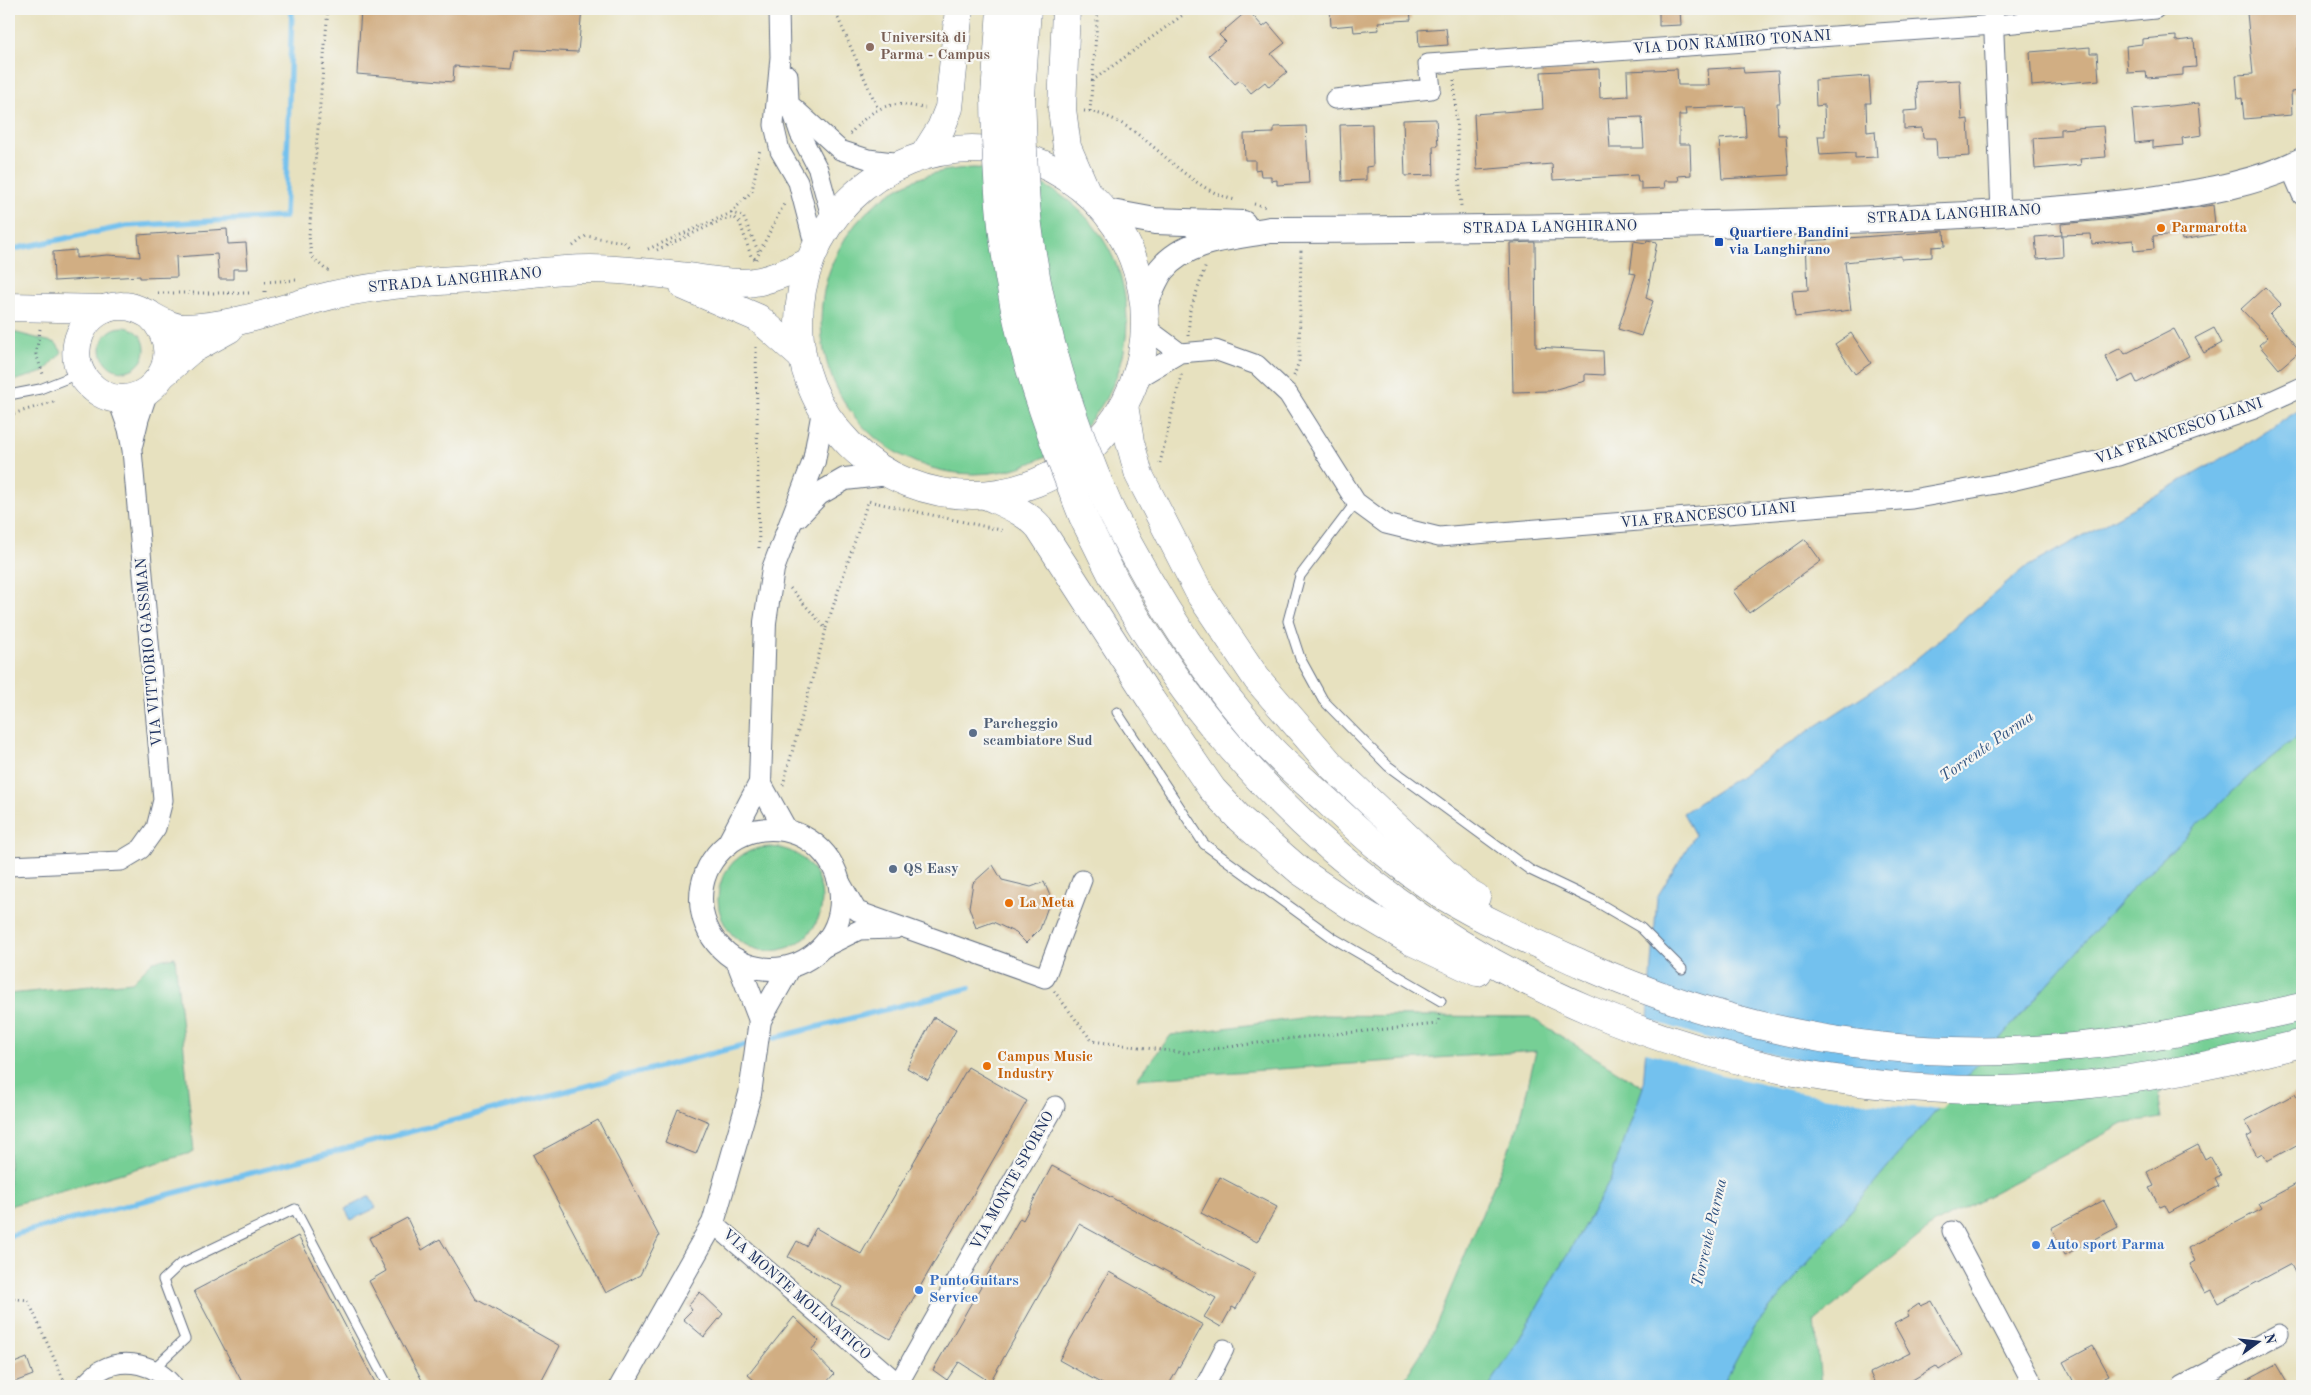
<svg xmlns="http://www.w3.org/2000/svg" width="2311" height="1395" font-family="'Old Standard TT',serif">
	<rect width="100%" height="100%" fill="#f6f6f2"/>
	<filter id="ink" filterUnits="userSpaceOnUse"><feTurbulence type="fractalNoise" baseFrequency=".02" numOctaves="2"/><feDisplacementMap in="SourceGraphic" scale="10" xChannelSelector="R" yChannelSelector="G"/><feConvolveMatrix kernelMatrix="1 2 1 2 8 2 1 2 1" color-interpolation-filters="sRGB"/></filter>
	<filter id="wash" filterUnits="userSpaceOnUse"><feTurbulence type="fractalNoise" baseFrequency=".0096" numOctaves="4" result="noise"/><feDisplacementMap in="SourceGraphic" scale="20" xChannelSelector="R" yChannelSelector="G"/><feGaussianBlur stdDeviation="1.12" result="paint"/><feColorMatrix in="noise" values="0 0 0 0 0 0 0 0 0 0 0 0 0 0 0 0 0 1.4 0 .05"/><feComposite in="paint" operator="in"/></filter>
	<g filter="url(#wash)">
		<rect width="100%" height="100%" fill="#e7e1bf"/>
		<g fill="#76cf95" stroke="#487f7a">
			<circle cx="974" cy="321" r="153"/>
			<circle cx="123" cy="349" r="22"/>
			<path d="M9 331 56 343 62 352 44 372 9 382Z"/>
			<path d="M2302 733V1057L2161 1088V1093L2158 1094 2162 1118 2123 1124 1934 1224 1815 1321 1821 1386H1722L1754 1327 1894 1159 2133 887 2252 773Z"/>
			<circle cx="770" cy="899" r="52"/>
			<path d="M175 957 194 1152 9 1206V994L132 982 153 961Z"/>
			<path d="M1323 1015 1530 1017 1643 1087 1610 1181 1510 1355 1489 1386H1400L1430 1339 1519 1125 1536 1051 1137 1079 1171 1035Z"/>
		</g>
		<g fill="#73c1ee" stroke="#4778a6">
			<path d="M2302 408V733L2252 773 2133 887 1894 1159 1754 1327 1722 1386H1489L1510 1355 1610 1181 1643 1087 1657 897 1695 835 1683 813 1904 669 2025 568 2246 445Z"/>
			<path d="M370 1196 376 1208 351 1220 345 1209Z"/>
		</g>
		<path fill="#e7e1bf" d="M1646 1019 1733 1046 1850 1070 1968 1078 1941 1109 1887 1105 1806 1094 1722 1075 1643 1051Z"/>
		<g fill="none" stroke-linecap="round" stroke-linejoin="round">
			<g stroke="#73c1ee" stroke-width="5.5">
				<path d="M9 250 126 226 285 217 292 9"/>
				<path d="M774 1038 969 988"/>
				<path d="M9 1236 744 1045"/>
			</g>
		</g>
		<g id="blocks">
			<g fill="#d1ae83" fill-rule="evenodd">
				<path d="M361 9H582L578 52 515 49 512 70 454 66 453 82 357 74Z"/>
				<path d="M1330 9H1410L1411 20 1378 22 1379 30 1354 32 1353 25 1331 27Z"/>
				<path d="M2302 9V48H2297L2301 91 2291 92 2292 115 2244 119 2242 98 2238 99 2236 75 2253 74 2247 13Z"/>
				<path d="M1248 10 1263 27 1268 23 1285 43 1271 54 1287 72 1269 87 1265 82 1251 93 1240 80 1235 84 1209 55 1225 41 1219 35Z"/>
				<path d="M1680 10 1681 25 1659 26V11Z"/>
				<path d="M1446 28 1448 45 1419 47 1418 30Z"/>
				<path d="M2176 36V41L2194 39 2196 67 2183 68V75L2147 78 2146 72 2128 73 2126 46 2142 44V39Z"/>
				<path d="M2090 47V53H2097L2099 80 2032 86 2030 52Z"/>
				<path d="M1743 67 1744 73 1778 71 1780 103H1777L1778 135H1786L1789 175 1722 179 1719 139 1746 137 1744 106 1685 108 1686 115H1679V144H1690L1691 175 1678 176 1679 181H1664L1665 188 1641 189V182H1638L1637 175 1553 180 1552 164 1477 170 1474 114 1543 109 1541 72 1599 69 1600 98 1628 96 1627 71 1677 69 1678 85H1709L1708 69ZM1642 117 1644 148H1610L1608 118Z"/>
				<path d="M1869 76 1871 103H1866L1867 132 1875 131 1877 157 1855 158V153L1820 155 1818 136H1825L1824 105 1816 106 1815 80Z"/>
				<path d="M1960 80 1962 120 1968 119 1970 156 1937 158 1936 138H1923L1922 128 1904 129V111L1918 110 1916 82Z"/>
				<path d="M2199 103 2202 135 2182 138 2183 145 2153 148V141L2135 143 2132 110Z"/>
				<path d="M1436 119 1438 146H1433L1434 175 1405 176 1403 120Z"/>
				<path d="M1372 124 1373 166 1366 167V180L1342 181 1340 125Z"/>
				<path d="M1306 126 1309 183 1277 185V180L1271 181V176H1261L1260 169 1255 170V160H1245L1244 134 1274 133V127Z"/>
				<path d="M2103 126 2106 157 2080 159 2081 165 2035 169 2033 138 2061 136V129Z"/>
				<path d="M2213 205 2216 234 2182 240 2181 234 2153 236 2154 249 2134 251 2133 240 2092 244 2091 234 2062 235 2061 224 2126 218Z"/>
				<path d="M227 229 228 244 246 243 248 269H233V279H219L217 254 176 257 177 277 140 278V276L54 281 53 252 76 250V258L107 255 140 257 138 235Z"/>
				<path d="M1944 231 1945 246 1932 247V257L1901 259V256L1845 262 1851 310 1795 317 1792 291 1808 290 1806 241Z"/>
				<path d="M2062 235 2063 257 2037 259 2035 237Z"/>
				<path d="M1647 240 1657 242 1646 298 1653 301 1641 336 1618 329 1636 274 1630 273 1634 241 1646 243Z"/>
				<path d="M1535 242 1536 347 1603 351 1604 375 1585 374V381L1549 391 1513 392 1510 243Z"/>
				<path d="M2265 287 2281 304 2270 315 2300 351 2279 369 2259 345 2268 337 2241 309Z"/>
				<path d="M2214 328 2222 343 2204 353 2195 338Z"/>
				<path d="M2174 329 2189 356 2137 383 2133 375 2119 382 2105 356 2121 348 2125 354Z"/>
				<path d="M1851 333 1871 363 1855 374 1835 344Z"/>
				<path d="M1805 539 1821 561 1749 613 1733 591Z"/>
				<path d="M993 865 1002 880 1031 887 1044 882 1051 898 1040 929 1026 943 1016 933 993 922 976 928 969 907 973 883Z"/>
				<path d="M934 1017 956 1030 928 1080 907 1068Z"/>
				<path d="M968 1067 1027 1101 890 1339 831 1305 842 1287 788 1257 797 1241 806 1246 816 1228 861 1254Z"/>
				<path d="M2295 1094 2302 1107V1142L2267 1161 2262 1153 2257 1156 2247 1137 2252 1134 2245 1121Z"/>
				<path d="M678 1109 709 1122 696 1154 665 1142Z"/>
				<path d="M598 1120 659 1236 640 1275 606 1293 533 1155Z"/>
				<path d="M2198 1145 2205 1159 2210 1156 2221 1175 2215 1178 2219 1186 2169 1213 2165 1205 2160 1207 2149 1188 2154 1186 2147 1172Z"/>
				<path d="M1052 1166 1255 1274 1236 1309 1232 1307 1221 1327 1204 1317 1216 1298 1079 1224 990 1382 959 1362 947 1380 933 1370 1020 1218 1023 1220Z"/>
				<path d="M1220 1177 1277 1207 1257 1242 1201 1213Z"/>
				<path d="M2302 1181V1285L2291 1264 2218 1303 2211 1290 2205 1293 2190 1264 2195 1261 2188 1248 2262 1209 2259 1204Z"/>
				<path d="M2104 1200 2118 1227 2065 1255 2051 1228Z"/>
				<path d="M407 1218 422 1250 440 1239 476 1299 560 1346 539 1386H425L369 1281 386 1271 369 1238Z"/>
				<path d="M298 1236 377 1386H244L194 1291Z"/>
				<path d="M1109 1272 1203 1325 1168 1386H1106L1059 1360Z"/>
				<path d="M700 1292 723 1314 704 1337 683 1319 692 1310 688 1305Z"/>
				<path d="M1932 1301 1962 1355 1939 1370 1936 1366 1909 1382 1911 1386H1876L1870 1373 1910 1353 1894 1324 1909 1316 1907 1312 1919 1304 1921 1306Z"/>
				<path d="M794 1317 819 1341 811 1350 834 1374 823 1386H761L748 1375Z"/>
				<path d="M2093 1346 2109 1375 2087 1386H2076L2063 1362Z"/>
				<path d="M27 1358 33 1375 9 1384V1365Z"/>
				<path d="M2276 1364 2289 1386H2235Z"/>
			</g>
		</g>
	</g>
	<g filter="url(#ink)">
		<use href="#blocks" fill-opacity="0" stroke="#626d80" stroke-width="1"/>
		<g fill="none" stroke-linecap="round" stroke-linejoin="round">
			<defs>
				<g id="service">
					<path d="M9 395 40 389 78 374"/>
					<path d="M1356 502 1300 576 1288 621 1300 658 1323 700 1388 766 1530 870 1595 901 1641 928 1682 969"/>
					<path d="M1117 712 1204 844 1333 938 1441 1001"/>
					<path d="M153 1369 185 1339 163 1280 180 1264 295 1209 388 1386"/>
				</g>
				<g id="minor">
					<path d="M779 9 780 57 774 125 780 151 798 182 815 247"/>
					<path d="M1993 9 2001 214"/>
					<path d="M788 75 789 102 800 134 818 169 832 220"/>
					<path d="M1335 99 1431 89 1428 64 1994 25 2155 9"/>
					<path d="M794 108 840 150 868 159 902 163"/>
					<path d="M2290 167 2302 195"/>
					<path d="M1145 327 1180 353"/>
					<path d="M1136 379 1180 353 1215 350 1257 365 1288 394 1356 502 1386 524 1439 537 1912 499 2007 482 2118 456 2254 409 2302 387"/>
					<path d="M133 444 139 419 149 389"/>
					<path d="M9 866 121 861 141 849 156 828 163 800 132 450 128 429 117 398"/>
					<path d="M838 878 857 911 1045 978 1082 880"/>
					<path d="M819 950 859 930 895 929"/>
					<path d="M713 1223 901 1386"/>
					<path d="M1952 1231 2034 1386"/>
					<path d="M83 1386C89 1381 95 1374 101 1370 125 1356 157 1365 173 1386"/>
					<path d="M897 1386 1055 1106"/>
					<path d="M1205 1386 1224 1349"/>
					<path d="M2182 1386 2279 1334"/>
				</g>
				<g id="tertiary">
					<path d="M798 516 819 494 845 479 888 474"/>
					<path d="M760 783 786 830"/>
					<circle cx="771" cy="899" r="70"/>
					<path d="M728 844 760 783 765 622 773 569 814 461 823 411"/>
					<path d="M737 960 760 1020"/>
					<path d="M621 1386 713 1223 750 1094 760 1020 790 967"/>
				</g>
				<g id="secondary">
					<path d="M1106 212 1155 221 1243 224"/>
					<path d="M1144 305C1149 294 1154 280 1161 270 1187 238 1234 237 1270 230 1481 229 1691 226 1902 218 1987 214 2072 211 2156 199 2206 192 2257 183 2302 161"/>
				</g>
				<g id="primary">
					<circle cx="972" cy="322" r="173"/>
					<path d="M684 286 758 318 802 357"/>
					<path d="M9 307 105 309"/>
					<path d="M149 314C201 363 131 430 88 383 62 355 82 305 122 306 145 306 161 328 185 328 230 327 274 311 317 299 371 284 428 282 485 278 520 275 556 269 591 269 623 269 655 273 687 277 710 280 737 286 760 281 777 277 793 270 809 262"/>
					<path d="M163 374 191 350 229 329"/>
				</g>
				<g id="trunk">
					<path d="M1066 9 1062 109 1067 147 1086 191"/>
					<path d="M995 96 1001 9"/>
					<path d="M1021 96 1027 9"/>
					<path d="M924 155 941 128 949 108 959 9"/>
					<path d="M1124 405 1130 442 1139 475 1201 596 1257 679 1332 766 1462 889 1476 897"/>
					<path d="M986 495C1004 504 1025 511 1039 527L1151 700 1212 789 1240 819 1300 871 1350 905 1411 941 1477 972"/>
					<path d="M1109 507C1153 594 1204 677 1270 748 1288 767 1308 784 1327 801 1363 835 1400 868 1442 895 1486 922 1535 943 1582 964 1699 1016 1824 1048 1952 1051 2070 1055 2187 1033 2302 1007"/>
					<path d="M1084 519C1096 542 1107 567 1120 590 1151 644 1188 698 1229 745 1428 980 1724 1102 2030 1089 2122 1085 2214 1066 2302 1043"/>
				</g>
			</defs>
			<use href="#service" stroke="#626d80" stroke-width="11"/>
			<use href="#minor" stroke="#626d80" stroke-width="21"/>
			<use href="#tertiary" stroke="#626d80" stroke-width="24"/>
			<use href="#secondary" stroke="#626d80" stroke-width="28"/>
			<use href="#primary" stroke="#626d80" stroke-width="29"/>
			<use href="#trunk" stroke="#626d80" stroke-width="29"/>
			<g stroke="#626d80" stroke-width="3" stroke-dasharray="1 4" stroke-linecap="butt">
				<path d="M328 9 309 235 311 256 326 270 332 271"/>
				<path d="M834 9 878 109"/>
				<path d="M1454 80 1461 206"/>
				<path d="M1092 81 1191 9"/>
				<path d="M1084 111C1143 116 1176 186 1235 200"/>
				<path d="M1090 111 1098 9"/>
				<path d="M850 134C861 121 875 107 893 105 903 103 915 107 925 108"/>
				<path d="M1254 204 1267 207"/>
				<path d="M731 213 752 191 760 149"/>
				<path d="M573 246 586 236 624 242 630 248"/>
				<path d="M648 249 731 213 743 216 759 253"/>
				<path d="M657 250 722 220 735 218 740 223 751 256 755 259"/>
				<path d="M756 259 784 204"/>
				<path d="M265 292V282L296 280"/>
				<path d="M158 293H252"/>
				<path d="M40 329 36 354 43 374"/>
				<path d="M1188 336 1190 311 1206 265"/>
				<path d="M756 347 759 550"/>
				<path d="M1294 376 1299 361 1301 250"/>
				<path d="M9 415 53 402 52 398"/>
				<path d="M1160 463 1182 372"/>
				<path d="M826 628 868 501 1005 531"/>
				<path d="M783 785 826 629 790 588"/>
				<path d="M1054 991 1092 1041 1185 1053 1294 1038 1438 1024 1440 1014"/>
				<path d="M9 1298 28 1300 65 1383"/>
			</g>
			<use href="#service" stroke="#fff" stroke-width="9"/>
			<use href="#minor" stroke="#fff" stroke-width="19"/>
			<use href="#tertiary" stroke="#fff" stroke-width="22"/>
			<use href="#secondary" stroke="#fff" stroke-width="26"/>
			<use href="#primary" stroke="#fff" stroke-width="28"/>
			<use href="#trunk" stroke="#fff" stroke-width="28"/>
			<defs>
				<g id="trunk-bridge">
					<path d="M995 96C996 185 1003 275 1028 362 1043 415 1063 467 1084 519"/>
					<path d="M1021 96C1023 139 1023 182 1028 225 1040 324 1069 416 1109 507"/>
				</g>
			</defs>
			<use href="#trunk-bridge" stroke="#626d80" stroke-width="29" stroke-linecap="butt"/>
			<use href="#trunk-bridge" stroke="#fff" stroke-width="28"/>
		</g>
	</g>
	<circle fill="#8d6e63" stroke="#f6f6f2" stroke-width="2" cx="870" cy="47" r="5"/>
	<g fill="#e8710a" stroke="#f6f6f2" stroke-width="2">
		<circle cx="2161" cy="228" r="5"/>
		<circle cx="1009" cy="903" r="5"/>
		<circle cx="987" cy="1066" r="5"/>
	</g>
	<rect fill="#1a4fb4" stroke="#f6f6f2" stroke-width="2" x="1714" y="237" width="10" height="10" rx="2.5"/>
	<g fill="#5c6f8a" stroke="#f6f6f2" stroke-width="2">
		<circle cx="973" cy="733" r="5"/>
		<circle cx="893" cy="869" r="5"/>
	</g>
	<g fill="#3f7fe0" stroke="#f6f6f2" stroke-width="2">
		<circle cx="2036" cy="1245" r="5"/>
		<circle cx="919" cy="1290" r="5"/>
	</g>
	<g text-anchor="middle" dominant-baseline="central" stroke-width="4.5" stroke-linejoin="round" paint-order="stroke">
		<g font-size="15" font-weight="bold" fill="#785e54" stroke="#f6f6f2" text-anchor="start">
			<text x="880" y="38">Università di<tspan x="880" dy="17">Parma - Campus</tspan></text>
		</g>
		<g font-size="15" fill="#1b2f5e" stroke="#f6f6f2">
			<text transform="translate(1732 43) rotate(-4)">VIA DON RAMIRO TONANI</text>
			<text transform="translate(1954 215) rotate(-3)">STRADA LANGHIRANO</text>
			<text transform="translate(1550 228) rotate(-1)">STRADA LANGHIRANO</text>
			<text transform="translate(455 281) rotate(-5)">STRADA LANGHIRANO</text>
			<text transform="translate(2179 432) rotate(-19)">VIA FRANCESCO LIANI</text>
			<text transform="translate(1708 516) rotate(-5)">VIA FRANCESCO LIANI</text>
			<text transform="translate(150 652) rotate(-95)">VIA VITTORIO GASSMAN</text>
			<text transform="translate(1013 1181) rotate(-61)">VIA MONTE SPORNO</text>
			<text transform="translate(796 1295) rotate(41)">VIA MONTE MOLINATICO</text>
		</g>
		<g font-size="15" font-weight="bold" fill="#c56008" stroke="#f6f6f2" text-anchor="start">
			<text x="2171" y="228">Parmarotta</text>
			<text x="1019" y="903">La Meta</text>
			<text x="997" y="1057">Campus Music<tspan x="997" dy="17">Industry</tspan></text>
		</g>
		<g font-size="15" font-weight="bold" fill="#164399" stroke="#f6f6f2" text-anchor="start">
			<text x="1729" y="233">Quartiere Bandini<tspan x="1729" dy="17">via Langhirano</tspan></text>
		</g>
		<g font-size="15" font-weight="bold" fill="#4e5e75" stroke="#f6f6f2" text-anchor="start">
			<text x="983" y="724">Parcheggio<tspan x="983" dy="17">scambiatore Sud</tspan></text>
			<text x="903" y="869">Q8 Easy</text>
		</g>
		<g font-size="15" font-weight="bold" fill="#366cbe" stroke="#f6f6f2" text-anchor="start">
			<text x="2046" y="1245">Auto sport Parma</text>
			<text x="929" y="1281">PuntoGuitars<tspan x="929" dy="17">Service</tspan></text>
		</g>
		<g font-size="16" font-style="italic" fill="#315482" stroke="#f6f6f2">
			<text transform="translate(1987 747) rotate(-35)">Torrente Parma</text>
			<text transform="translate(1710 1233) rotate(-77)">Torrente Parma</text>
		</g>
	</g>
	<rect width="2311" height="1395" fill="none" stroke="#f6f6f2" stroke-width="30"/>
	<g transform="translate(2258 1342) rotate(75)" stroke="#f6f6f2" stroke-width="4" paint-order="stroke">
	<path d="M0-4L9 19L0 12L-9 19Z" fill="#1b2f5e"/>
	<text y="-8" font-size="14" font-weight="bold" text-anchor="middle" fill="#1b2f5e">N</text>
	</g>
</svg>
